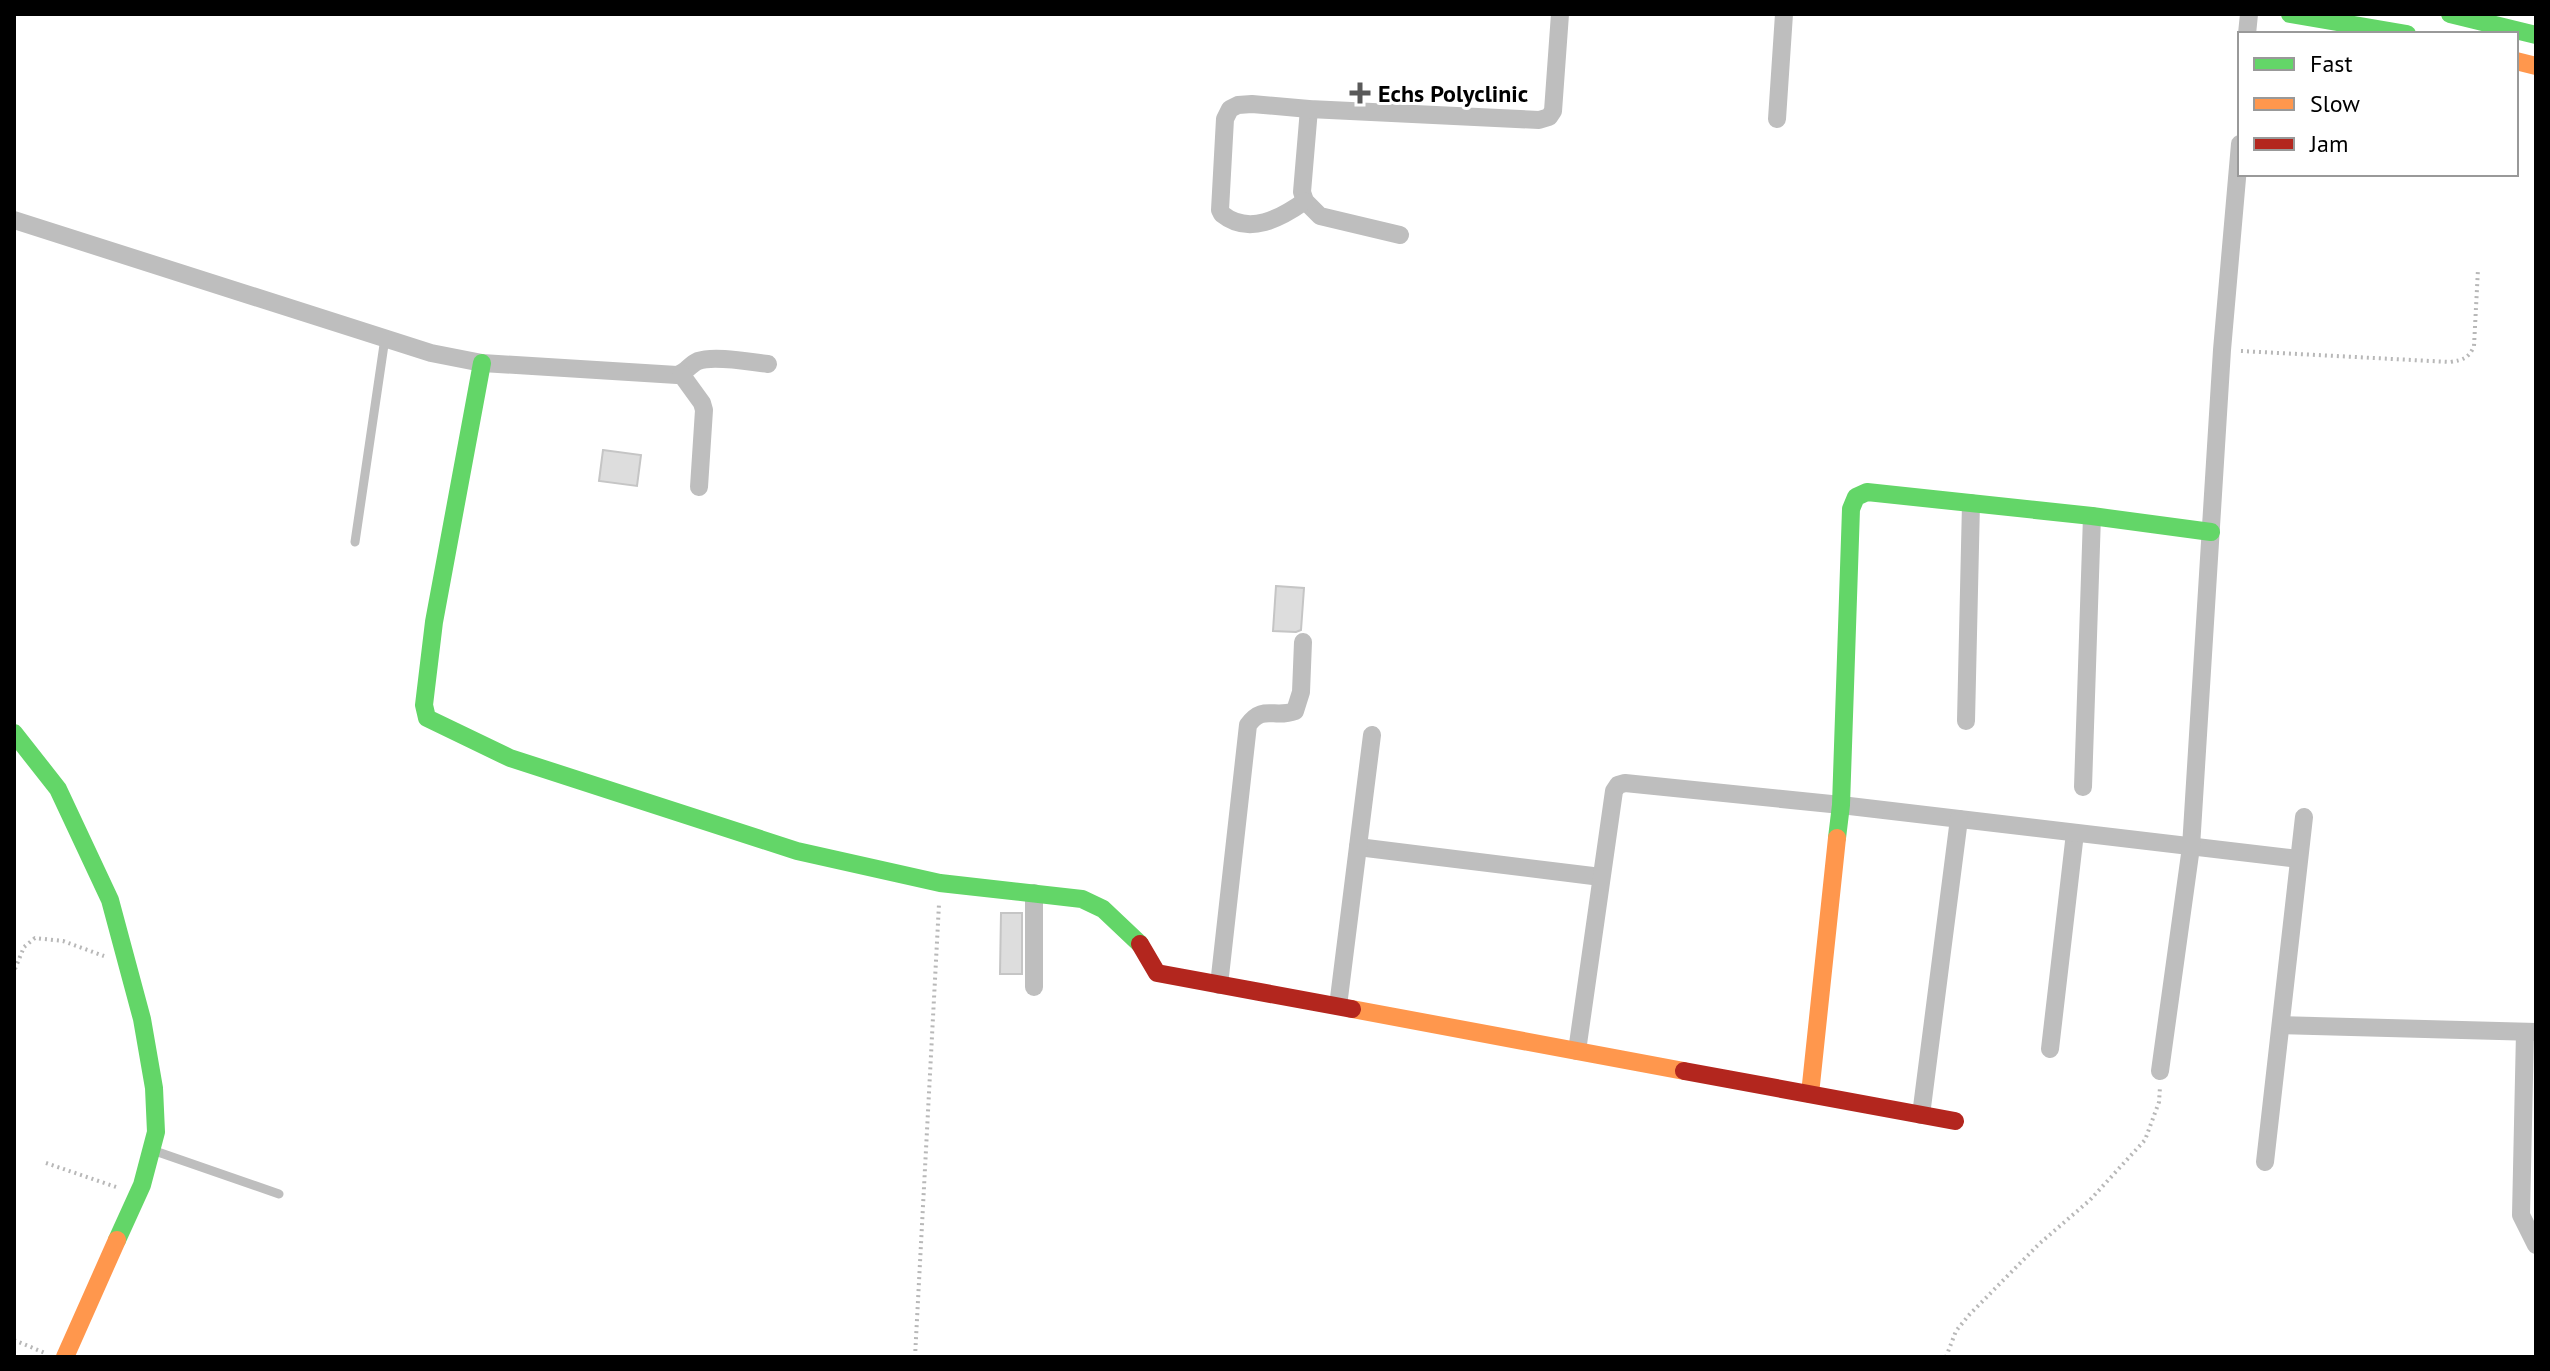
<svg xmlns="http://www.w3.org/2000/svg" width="2550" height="1371" font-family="'PT Sans',sans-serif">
	<rect width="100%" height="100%" fill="#fff"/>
	<g fill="#ddd" stroke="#c5c5c5" stroke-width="2">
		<path d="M603 450 641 455 637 486 599 481Z"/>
		<path d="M1276 586 1304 588 1301 630 1296 632 1273 631Z"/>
		<path d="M1001 913H1022V974H1000Z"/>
	</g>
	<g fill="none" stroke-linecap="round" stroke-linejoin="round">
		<g stroke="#b8b8b8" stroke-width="4" stroke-dasharray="2 4" stroke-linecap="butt">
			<path d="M2241 351 2450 362C2463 360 2469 358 2474 346L2478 269"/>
			<path d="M15 969 24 947 35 938 63 941 104 956"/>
			<path d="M46 1163 119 1188"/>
			<path d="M14 1340 45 1353"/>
			<path d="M915 1357 939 904"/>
			<path d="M1946 1357 1956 1331 1969 1315 2039 1244 2090 1200 2145 1140 2159 1102 2160 1087"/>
		</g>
		<g stroke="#bebebe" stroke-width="9">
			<path d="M355 542 385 338"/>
			<path d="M155 1151 279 1194"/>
		</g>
		<g stroke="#bebebe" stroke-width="18">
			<path d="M2247 34 2249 14"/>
			<path d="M1309 109 1302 192 1305 201 1320 216 1400 235"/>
			<path d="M1777 119 1784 14"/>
			<path d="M1305 201C1281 218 1249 236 1222 214L1220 210 1225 119 1230 109 1238 105 1252 104 1309 109 1539 120 1549 117 1553 111 1560 14"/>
			<path d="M14 220 431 353 482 363 677 375C686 373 689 365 698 361 714 355 750 362 768 364"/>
			<path d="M681 374 702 403 704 410 699 487"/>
			<path d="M1966 721 1971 503"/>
			<path d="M2083 787 2092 516"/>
			<path d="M1358 847 1601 877"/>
			<path d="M1219 985 1248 725C1263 704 1274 719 1295 711L1301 692 1303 642"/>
			<path d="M1034 987V893"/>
			<path d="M1338 1006 1372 735"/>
			<path d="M2281 1025 2536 1032"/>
			<path d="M2525 1032 2521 1215 2536 1245"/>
			<path d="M2050 1049 2075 833"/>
			<path d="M1577 1051 1614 791 1618 785 1625 783 1841 805 2299 859"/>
			<path d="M2160 1071 2191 847 2222 350 2240 144"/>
			<path d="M1921 1115 1959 819"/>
			<path d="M2265 1162 2304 817"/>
		</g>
		<g stroke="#63d668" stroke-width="18">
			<path d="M2290 14 2407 34"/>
			<path d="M2450 14 2536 35"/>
			<path d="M482 363 434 622 424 705 427 718 510 758 797 851 940 883 1082 899 1103 909 1140 944"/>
			<path d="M14 733 58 789 110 900 142 1019 154 1088 156 1132 142 1185 117 1240"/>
			<path d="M1837 838 1841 805 1851 509 1856 497 1867 492 2092 516 2211 532"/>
		</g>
		<g stroke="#ff974d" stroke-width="18">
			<path d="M2516 61 2536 66"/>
			<path d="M1352 1009 1684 1071"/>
			<path d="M1810 1094 1837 838"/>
			<path d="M65 1357 117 1240"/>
		</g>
		<g stroke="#b3261e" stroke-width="18">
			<path d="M1140 944 1157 973 1352 1009"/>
			<path d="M1684 1071 1955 1121"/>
		</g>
	</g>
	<path fill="#595959" stroke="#fff" stroke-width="3" d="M1356 81h8v8h8v8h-8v8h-8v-8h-8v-8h8z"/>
	<g text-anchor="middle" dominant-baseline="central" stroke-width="6" stroke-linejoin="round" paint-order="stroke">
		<g font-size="24" font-weight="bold" fill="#000" stroke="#fff" text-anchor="start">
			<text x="1378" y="93">Echs Polyclinic</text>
		</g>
	</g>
	<rect width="2550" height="1371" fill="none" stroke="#000000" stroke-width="32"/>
	<rect x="2238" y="32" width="280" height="144" fill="#ffffff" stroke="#999999" stroke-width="2"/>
	<rect x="2254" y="58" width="40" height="12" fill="#63d668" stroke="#999999" stroke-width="2"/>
	<text x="2310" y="72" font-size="24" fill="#000000">Fast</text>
	<rect x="2254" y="98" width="40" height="12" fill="#ff974d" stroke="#999999" stroke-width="2"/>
	<text x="2310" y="112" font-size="24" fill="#000000">Slow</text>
	<rect x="2254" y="138" width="40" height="12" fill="#b3261e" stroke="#999999" stroke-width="2"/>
	<text x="2310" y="152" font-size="24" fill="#000000">Jam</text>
</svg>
